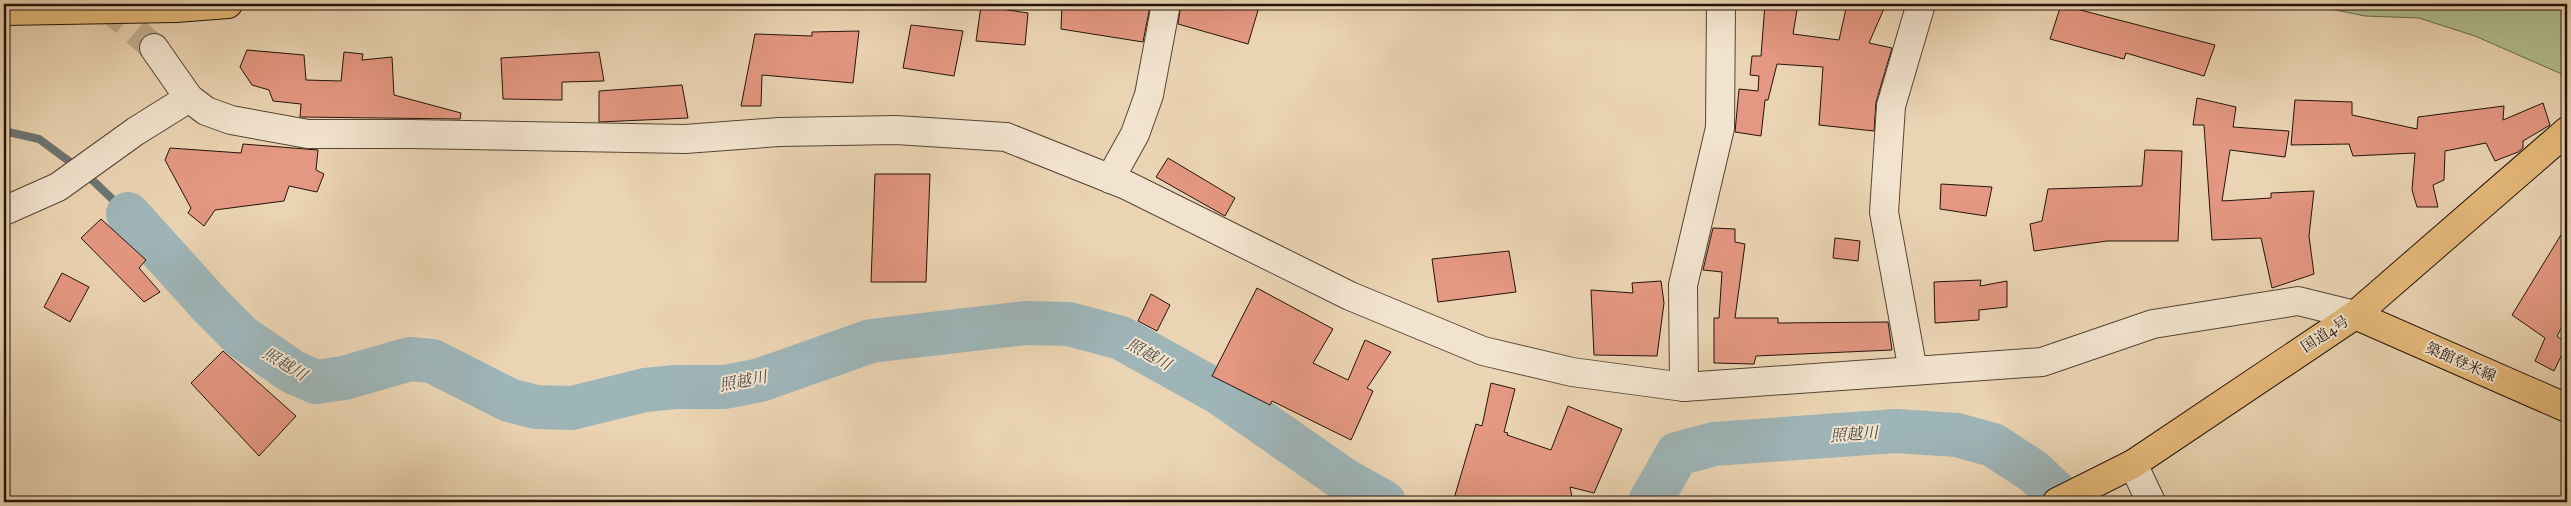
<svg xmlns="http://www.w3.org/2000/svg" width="2571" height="506" font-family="'IM FELL Great Primer','Noto Serif JP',serif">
	<rect width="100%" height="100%" fill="#ebd4b3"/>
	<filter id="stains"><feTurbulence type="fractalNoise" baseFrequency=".004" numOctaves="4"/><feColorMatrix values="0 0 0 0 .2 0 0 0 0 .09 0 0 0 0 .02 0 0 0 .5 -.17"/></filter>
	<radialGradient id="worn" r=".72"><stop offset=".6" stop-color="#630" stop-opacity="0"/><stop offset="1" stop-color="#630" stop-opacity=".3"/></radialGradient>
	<path fill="#b1be91" stroke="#6a694d" d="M2307 4H2567V71L2564 75 2475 36 2419 18 2365 16Z"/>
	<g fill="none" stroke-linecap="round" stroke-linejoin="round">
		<g stroke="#6c7572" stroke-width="8">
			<path d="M4 131 39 139 77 167"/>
			<path d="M86 174 128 214"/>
		</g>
		<g stroke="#9eb5b8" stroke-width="44">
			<path d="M128 214 211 306 242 337 293 372 316 382 344 378 410 359 432 361 509 400 536 407 572 408 645 390 676 387H725L760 380 871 341 1026 323 1069 324 1121 338 1218 392 1346 481 1384 502"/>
			<path d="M1650 502 1677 454 1714 444 1896 431 1957 435 1993 445 2033 471 2066 502"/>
		</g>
	</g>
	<g fill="#e49782" stroke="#221409">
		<path d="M1062 4 1150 6 1143 42 1061 29Z"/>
		<path d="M1181 4H1246L1259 7 1248 44 1178 24Z"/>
		<path d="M1765 4H1798L1793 34 1839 40 1847 4H1886L1869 43 1892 48 1876 102 1874 131 1819 125 1823 67 1777 64 1768 100H1765L1761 136 1735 132 1739 89 1758 91 1759 76 1750 75 1752 56H1761Z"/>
		<path d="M2061 5 2215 45 2204 76 2126 53 2124 59 2050 39Z"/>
		<path d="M981 6 1028 13 1025 45 976 41Z"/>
		<path d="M911 25 963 31 954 76 903 68Z"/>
		<path d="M859 31 853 83 762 75 761 106H741L755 34 812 36V32Z"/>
		<path d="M247 50 304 55 306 80 341 81 344 52 363 54 362 60 392 57 394 95 461 113 460 119 300 117 301 104 273 101 269 90 252 85 240 67Z"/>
		<path d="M599 52 604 81 562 82V100L503 99 501 58Z"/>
		<path d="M682 85 688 118 599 122V91Z"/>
		<path d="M2197 98 2236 107 2233 127 2289 131 2285 157 2230 150 2222 201 2271 198V193L2314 191 2309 236 2314 274 2272 288 2261 238 2212 240 2204 125H2193Z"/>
		<path d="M2295 100 2352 102V115L2417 129 2418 117 2504 106 2503 120 2543 103 2550 125 2523 141V148L2518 152 2495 161 2486 143 2445 151 2444 180 2433 185 2438 207H2417L2412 190 2415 153 2353 156 2349 144 2291 145Z"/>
		<path d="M243 144 318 150 316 170 324 174 317 192 289 186 284 201 215 210 204 226 188 213 191 208 165 160 170 148 241 153Z"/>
		<path d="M2145 150 2182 151 2178 241H2107L2034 251 2030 224 2042 221 2048 189 2142 186Z"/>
		<path d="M1168 158 1235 198 1225 216 1156 177Z"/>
		<path d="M875 174H930L926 282H871Z"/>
		<path d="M1941 184 1992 187 1986 216 1940 209Z"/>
		<path d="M101 219 146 260 139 268 160 292 144 302 81 238Z"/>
		<path d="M2567 225V318L2557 336 2567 344 2554 371 2535 361 2545 338 2512 315Z"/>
		<path d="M1713 228 1735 229V242L1745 244 1735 318H1778V323L1888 322 1892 350 1756 356 1754 364 1714 363V318H1719L1722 272 1703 270Z"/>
		<path d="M1835 238 1860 241 1858 261 1833 258Z"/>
		<path d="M1509 251 1516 292 1438 302 1432 259Z"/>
		<path d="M62 273 89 287 70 322 44 307Z"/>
		<path d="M1981 280 1980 286 2007 281V307L1979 310V320L1935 323 1934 282Z"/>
		<path d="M1661 281 1664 303 1657 356 1594 355 1591 290 1633 293 1632 283Z"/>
		<path d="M1257 288 1333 329 1313 363 1348 380 1365 340 1391 352 1367 388 1373 391 1351 440 1272 401 1270 405 1212 376Z"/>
		<path d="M1151 294 1170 305 1157 331 1138 321Z"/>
		<path d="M223 351 296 416 259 456 191 383Z"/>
		<path d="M1491 383 1515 389 1504 432 1508 433 1507 435 1551 450 1568 406 1622 429 1594 493 1570 487 1573 502H1453L1476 424 1482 426Z"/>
	</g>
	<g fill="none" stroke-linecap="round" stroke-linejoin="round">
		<path stroke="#c3ae91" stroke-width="28" stroke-dasharray="28 14" stroke-linecap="butt" d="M104 4 154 48"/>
		<defs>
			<g id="minor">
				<path d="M154 48 189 98 206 111 231 120 308 134H410L685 139 779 132 896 130 1006 137 1126 185 1350 296 1483 351 1572 372 1684 387 2042 362 2153 324 2298 301 2355 315"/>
				<path d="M1110 179 1135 134 1149 95 1166 4"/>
				<path d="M4 211 58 187 136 131 189 98"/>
				<path d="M1913 371 1884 212 1891 106 1921 4"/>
				<path d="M1684 387 1683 285 1720 128 1721 4"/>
				<path d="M2133 464 2151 502"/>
			</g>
			<path id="major" d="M2355 315 2567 408"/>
			<g id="highway">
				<path d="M4 11 176 8 228 4"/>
				<path d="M2057 502 2133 464 2355 315 2567 131"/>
			</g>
		</defs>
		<use href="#minor" stroke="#544434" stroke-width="30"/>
		<use href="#major" stroke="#221409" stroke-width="30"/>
		<use href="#highway" stroke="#221409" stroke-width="30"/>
		<use href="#minor" stroke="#f2e3ce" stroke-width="28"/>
		<use href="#major" stroke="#e6ba7a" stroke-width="28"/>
		<use href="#highway" stroke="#e6ba7a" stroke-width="28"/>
	</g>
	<g text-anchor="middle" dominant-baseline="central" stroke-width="4" stroke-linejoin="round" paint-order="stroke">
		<g font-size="15" fill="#221409" stroke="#f2e3ce">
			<text transform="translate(2325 334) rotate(-33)">国道4号</text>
			<text transform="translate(2461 362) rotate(24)">築館登米線</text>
		</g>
		<g font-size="16" font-style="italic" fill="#4d4c46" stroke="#f2e3ce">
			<text transform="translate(1149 354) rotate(29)">照越川</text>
			<text transform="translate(285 364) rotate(31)">照越川</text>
			<text transform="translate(743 381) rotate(-11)">照越川</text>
			<text transform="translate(1854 434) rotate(-4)">照越川</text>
		</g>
	</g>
	<rect width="2571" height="506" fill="none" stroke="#ebd4b3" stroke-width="20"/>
	<rect x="5" y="5" width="2561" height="496" fill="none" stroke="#221409" stroke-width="2.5"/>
	<rect x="10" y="10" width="2551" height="486" fill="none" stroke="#221409"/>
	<rect width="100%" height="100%" filter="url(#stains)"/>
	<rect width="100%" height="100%" fill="url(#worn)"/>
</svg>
